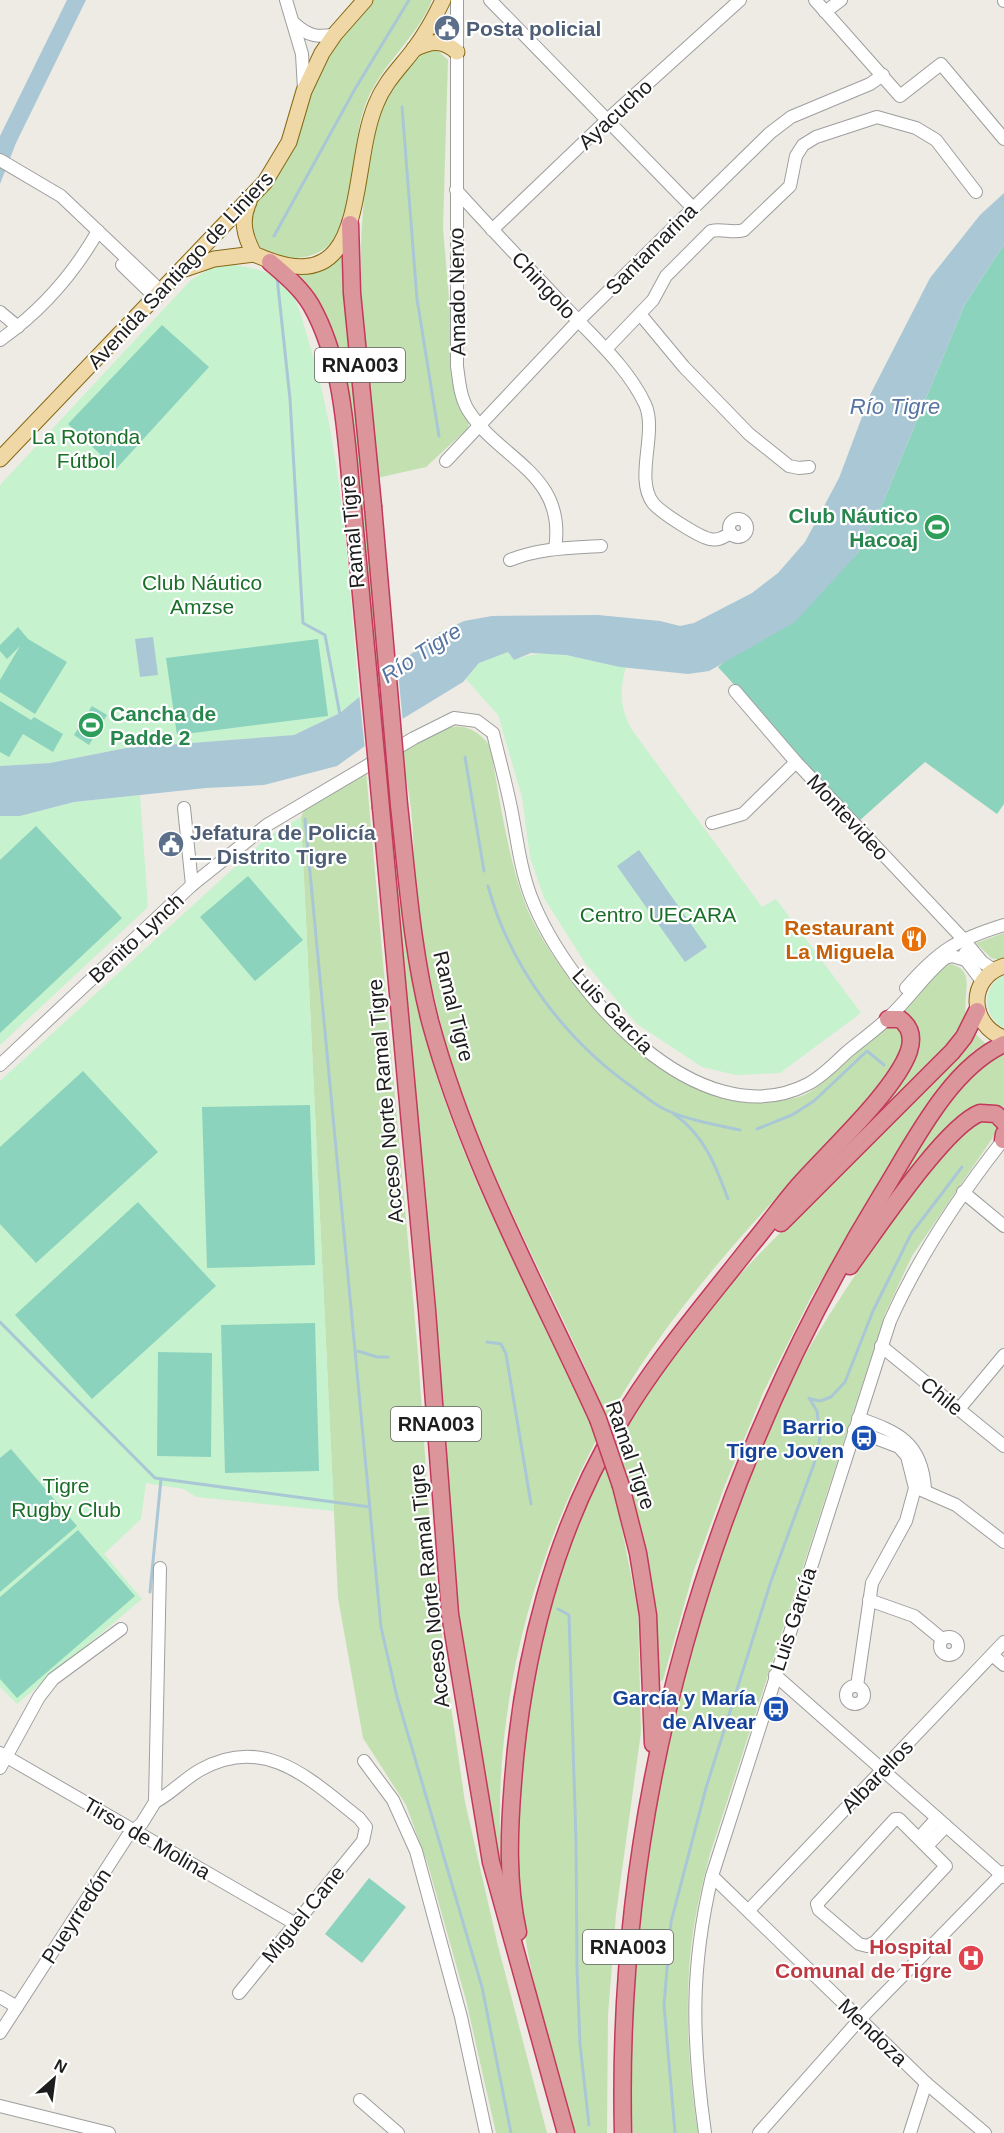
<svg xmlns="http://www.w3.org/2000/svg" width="1004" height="2133" font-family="Arial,sans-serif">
	<rect width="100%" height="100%" fill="#edebe4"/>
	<g fill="#c3e1b0">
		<path d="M371 0H432C417 38 381 64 366 103 351 141 355 210 334 239 317 263 277 264 257 244 251 237 250 222 248 214L329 49Z"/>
		<path d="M425 47 435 48 448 60 443 228 458 406 469 423 468 428 426 467 377 478C366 373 351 268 369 163 372 144 373 123 381 105 392 82 408 66 425 47Z"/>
		<path d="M343 248C354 394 368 541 380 687 390 804 396 925 426 1039 462 1176 535 1298 593 1426L603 1408C550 1282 479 1166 443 1033 431 986 422 939 416 891 413 864 414 836 411 809 409 790 404 770 401 751 433 733 462 709 490 746 500 799 507 856 526 906 552 970 638 1071 705 1092 724 1098 743 1100 763 1100 775 1100 792 1100 804 1095 822 1088 866 1043 883 1028L894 1023 908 1035 895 1065 842 1132 831 1139C764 1210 693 1286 639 1368 543 1514 491 1687 501 1861L499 1862 470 1706 451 1557 348 418 292 272Z"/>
		<path d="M366 771 418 1354 431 1541 448 1686 465 1802 498 1946 547 2133H496L466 2000 428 1865 406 1805 363 1738 338 1598 301 817 305 807Z"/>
		<path d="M1004 933V961L991 958 976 943Z"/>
		<path d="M949 964C967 967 968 978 966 994 965 1002 966 1010 965 1017 958 1046 881 1114 857 1139L866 1118 909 1059 901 1015 940 967Z"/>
		<path d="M972 1030 986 1044 973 1051 914 1129 811 1297 764 1391 725 1485 694 1570 663 1680 659 1682C658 1612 648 1546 626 1479L614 1490 638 1610 641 1732 616 1914 608 2015 607 2133H574C549 2044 521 1954 517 1861 510 1701 567 1494 663 1365 719 1290 787 1227 851 1161 893 1118 932 1074 972 1030Z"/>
		<path d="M1004 1050V1116L988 1106 888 1201 935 1119 965 1081Z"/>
		<path d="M988 1117 999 1124 998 1130 912 1256 885 1314 710 1854C701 1888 693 1923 690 1958 685 2015 689 2076 698 2133H633C618 1898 677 1642 769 1427 796 1363 837 1302 876 1244 895 1214 917 1187 939 1159 947 1149 954 1136 963 1128 969 1123 981 1120 988 1117Z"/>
	</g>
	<g fill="#c6f2ce">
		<path d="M232 265C249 267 274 271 287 286 298 299 302 320 307 336 344 452 348 577 359 697L340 713 294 735 126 748 50 763 0 766V485L190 281 210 268Z"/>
		<path d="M508 652 514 660C552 644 588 663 626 667 619 690 620 709 632 730L762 907 776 899 861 1013 780 1073 736 1075 702 1067 637 1024 585 963 544 898 530 857 522 797 498 715 466 679 479 663Z"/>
		<path d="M140 795 148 907 0 1045V816H20L74 802Z"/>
		<path d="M301 817 334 1511 196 1497 184 1489 146 1483 141 1519 104 1554 142 1599 17 1704 0 1687V1081L269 836Z"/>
		<path d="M1004 975V1028C982 1016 981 987 1004 975Z"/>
	</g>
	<g fill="#8cd3be">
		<path d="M1004 244V804L997 814 925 762 859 821 718 667 857 554 884 500 964 306Z"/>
		<path d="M162 325 209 367 116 469 68 424Z"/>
		<path d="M18 627 28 639 67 662 35 714 0 692V680L20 646 7 659 0 651V645Z"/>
		<path d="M318 639 328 716 177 735 166 658Z"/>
		<path d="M0 701 31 720 34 717 63 734 53 752 23 734 9 757 0 752Z"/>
		<path d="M92 706 107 715 89 745 74 735Z"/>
		<path d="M36 826 122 918 0 1033V860Z"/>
		<path d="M248 876 303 940 255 981 200 917Z"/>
		<path d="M83 1071 158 1152 36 1263 0 1224V1147Z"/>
		<path d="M310 1105 315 1265 207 1268 202 1107Z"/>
		<path d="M138 1202 216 1286 92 1399 15 1315Z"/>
		<path d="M315 1323 319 1471 225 1473 221 1325Z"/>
		<path d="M158 1352 212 1353 211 1457 157 1456Z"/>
		<path d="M11 1449 77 1526 0 1592V1458Z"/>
		<path d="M78 1530 135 1596 17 1698 0 1679V1597Z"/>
		<path d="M369 1878 406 1907 362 1963 325 1934Z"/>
	</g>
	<g fill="#aac7d5">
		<path d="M67 0H86L16 143 0 184V136Z"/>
		<path d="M1004 193V244L964 306 884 500 857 554 795 622 709 671 688 674 620 667 566 655 531 653 514 660 508 652 479 663 463 682 404 718 337 766 264 785 206 788 74 802 20 816H0V766L50 763 126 748 294 735 340 713 403 660 439 633 464 621 492 616 598 615 660 621 680 626 694 623 752 593 778 573 805 542 839 478 871 393 930 278 980 215Z"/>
		<path d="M153 637 158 675 140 677 135 639Z"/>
		<path d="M639 850 707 947 685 962 617 866Z"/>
	</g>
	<path fill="#edebe4" d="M397 661 403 723 365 750 359 693Z"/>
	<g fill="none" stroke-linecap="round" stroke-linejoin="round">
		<g stroke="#aac7d5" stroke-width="3">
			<path d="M402 107 417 299 439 436"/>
			<path d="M274 236 355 89 409 0"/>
			<path d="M277 277 290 399 303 623 325 635 340 715"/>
			<path d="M465 757 484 871"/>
			<path d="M305 819 381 1627 397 1697 482 1987 511 2133"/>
			<path d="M488 886C510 968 567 1042 635 1089 645 1096 655 1105 666 1110 688 1120 716 1125 740 1130"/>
			<path d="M674 1114C704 1135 716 1166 728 1199"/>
			<path d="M757 1129 792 1115 814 1101 867 1051 884 1065"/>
			<path d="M0 1322 155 1478 370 1507"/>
			<path d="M487 1342 501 1344 506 1354 531 1504"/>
			<path d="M358 1351 377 1357H388"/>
			<path d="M811 1399 820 1401 831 1397 845 1382 873 1311 911 1234 962 1167"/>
			<path d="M150 1592 161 1479"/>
			<path d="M558 1609 569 1615 576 1841 577 1968 580 2044 589 2125"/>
			<path d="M675 2133 664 2005 671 1922 706 1788 771 1581 814 1464 820 1437 817 1411 809 1398"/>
		</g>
		<defs>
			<g id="minor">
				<path d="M286 0 302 54 304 90"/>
				<path d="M457 0V366C459 380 460 397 468 410 499 460 567 473 555 549"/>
				<path d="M490 0 692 207"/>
				<path d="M815 0 900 96 941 64 1004 139"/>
				<path d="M1004 0V1"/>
				<path d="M825 12 841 0"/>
				<path d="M295 24C308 36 318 38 335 34"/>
				<path d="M0 160 61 196 161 291"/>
				<path d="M456 190C494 232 532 272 571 313 597 341 628 368 645 404 658 432 634 478 653 503 660 512 699 537 710 539 718 541 724 537 731 533"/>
				<path d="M492 230 607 120 740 0"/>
				<path d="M122 265 155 297"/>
				<path d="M0 312 18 327"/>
				<path d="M640 314 684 367 749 434 789 466 799 468 809 467"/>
				<path d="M0 340C41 311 73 275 98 231"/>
				<path d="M606 349 653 300 666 276 711 231C723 228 732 234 744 230L790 186 796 156 803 145 816 137 877 117 916 128 936 140 976 192"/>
				<path d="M446 461 578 321 770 133 791 117 870 84 883 75"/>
				<circle cx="738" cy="528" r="9"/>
				<path d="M510 560C539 548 570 548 601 546"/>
				<path d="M735 691 796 762 964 940 982 962 994 970"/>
				<path d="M184 808 192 885"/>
				<path d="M712 823 743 814 796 762"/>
				<path d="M965 953 966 960 982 981"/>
				<path d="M906 988C939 950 956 940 1004 925"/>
				<path d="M0 1065 192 885 267 825 414 738 454 718 477 721 493 733C499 758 506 783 511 808 517 838 520 868 531 897 566 988 698 1141 808 1084 823 1076 835 1063 847 1052 861 1040 876 1030 889 1017 909 999 924 975 945 958L952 956 966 960"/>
				<path d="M963 1192 1004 1226"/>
				<path d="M881 1346 1004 1446"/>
				<path d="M959 1409 1004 1355"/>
				<path d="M858 1418C898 1432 922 1442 925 1489"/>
				<path d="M854 1430 899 1447 907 1456 915 1488 906 1521 872 1583 857 1686"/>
				<path d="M917 1488 956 1505 1004 1542"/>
				<path d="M869 1600 914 1616 942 1639"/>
				<circle cx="949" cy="1646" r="9"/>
				<path d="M992 1655 1004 1665"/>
				<path d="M775 1675 1004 1877"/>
				<circle cx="855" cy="1695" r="9"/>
				<path d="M0 1753 294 1923"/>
				<path d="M364 1761 393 1800 416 1851 461 2017 486 2133"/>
				<path d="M0 1768 39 1697 53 1679 121 1629"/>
				<path d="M155 1802C172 1793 184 1779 200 1770 265 1733 311 1780 359 1818L366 1827 363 1841 239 1993"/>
				<path d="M895 1819H899L946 1866 875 1942 867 1946 859 1944 819 1910 817 1904Z"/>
				<path d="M919 1838 937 1818"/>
				<path d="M927 1846 946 1826"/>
				<path d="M712 1876 926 2083 985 2133"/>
				<path d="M749 1910 1004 1642"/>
				<path d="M0 1997 17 2007"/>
				<path d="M0 2033 127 1837 142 1823 155 1802 160 1568"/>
				<path d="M360 2100 398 2133"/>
				<path d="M0 2106 109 2133"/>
				<path d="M705 2133C692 2040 690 1968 712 1876L890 1321C920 1254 959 1196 1004 1139"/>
				<path d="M759 2133 860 2019 1004 1872"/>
				<path d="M910 2133 926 2083"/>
			</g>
			<g id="major">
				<path d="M414 49C431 41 442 39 457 52"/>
				<path d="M249 202C240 221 245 237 254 254 373 309 347 172 376 104 385 81 401 67 415 48 426 33 435 17 443 0"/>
				<path d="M185 269 214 259 254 254"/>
				<path d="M0 459 265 182 289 142 304 91 322 53 335 34 365 0"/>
				<path d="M1004 966C967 978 969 1025 1004 1038"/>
			</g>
			<g id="highway">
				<path d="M350 224 352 293 373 506"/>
				<path d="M270 262C285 275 301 288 311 305 345 365 346 442 353 509"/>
				<path d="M399 805C407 876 412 951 430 1021 468 1162 538 1287 598 1419"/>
				<path d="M381 808 427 1310 450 1614 491 1862 566 2133"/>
				<path d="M1003 1140 1004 1134"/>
				<path d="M781 1223 952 1052 964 1037 977 1011"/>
				<path d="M850 1266C875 1232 945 1126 980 1113L996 1114 1004 1122"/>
				<path d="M621 1486 638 1553 648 1615 653 1744"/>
				<path d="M518 1932C507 1883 509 1831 513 1782 522 1658 554 1532 618 1425 656 1360 705 1304 751 1245 768 1225 783 1203 800 1184 829 1151 895 1091 909 1051 913 1038 911 1027 900 1019H888"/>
				<path d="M623 2133C615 1800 709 1477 882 1194 913 1144 949 1069 1004 1044"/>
			</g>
		</defs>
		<use href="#minor" stroke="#9e9e9e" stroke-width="14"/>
		<use href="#major" stroke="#846912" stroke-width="17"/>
		<use href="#highway" stroke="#c3395b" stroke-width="19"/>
		<use href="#minor" stroke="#fff" stroke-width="12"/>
		<use href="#major" stroke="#f0d7a6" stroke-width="15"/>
		<use href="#highway" stroke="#db959b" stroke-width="16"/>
		<defs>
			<g id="highway-bridge">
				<path d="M373 506 399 805"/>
				<path d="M353 509 381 808"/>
				<path d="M598 1419 621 1486"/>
			</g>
		</defs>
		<use href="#highway-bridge" stroke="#c3395b" stroke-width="19" stroke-linecap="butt"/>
		<use href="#highway-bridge" stroke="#db959b" stroke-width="16"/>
	</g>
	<defs>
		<symbol id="civic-disc" viewBox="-11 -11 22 22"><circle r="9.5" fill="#5c6f8a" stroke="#fff"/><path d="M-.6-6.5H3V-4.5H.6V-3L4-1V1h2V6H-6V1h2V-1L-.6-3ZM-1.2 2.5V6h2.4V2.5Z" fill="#fff"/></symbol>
		<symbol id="stadium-disc" viewBox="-11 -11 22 22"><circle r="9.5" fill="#2e9e5b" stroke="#fff"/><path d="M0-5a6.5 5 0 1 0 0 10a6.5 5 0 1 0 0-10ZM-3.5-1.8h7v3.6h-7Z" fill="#fff"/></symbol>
		<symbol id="restaurant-disc" viewBox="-11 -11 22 22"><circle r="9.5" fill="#e8710a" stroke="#fff"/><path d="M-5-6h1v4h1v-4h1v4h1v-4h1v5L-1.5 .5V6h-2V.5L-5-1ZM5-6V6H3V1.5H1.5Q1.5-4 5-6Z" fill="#fff"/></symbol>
		<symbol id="bus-disc" viewBox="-11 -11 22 22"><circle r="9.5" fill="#1a4fb4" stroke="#fff"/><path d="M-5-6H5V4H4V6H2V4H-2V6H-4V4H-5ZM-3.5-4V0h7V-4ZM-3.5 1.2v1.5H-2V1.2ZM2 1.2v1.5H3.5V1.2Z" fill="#fff"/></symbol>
		<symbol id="hospital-disc" viewBox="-11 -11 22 22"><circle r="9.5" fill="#e0444e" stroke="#fff"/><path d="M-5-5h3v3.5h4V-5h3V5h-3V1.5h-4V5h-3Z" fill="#fff"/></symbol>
	</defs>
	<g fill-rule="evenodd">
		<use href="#civic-disc" x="432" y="13" width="30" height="30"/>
		<use href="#stadium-disc" x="922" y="512" width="30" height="30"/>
		<use href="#stadium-disc" x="76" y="710" width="30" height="30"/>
		<use href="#civic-disc" x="156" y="829" width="30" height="30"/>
		<use href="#restaurant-disc" x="899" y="924" width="30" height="30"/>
		<use href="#bus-disc" x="849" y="1423" width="30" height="30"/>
		<use href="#bus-disc" x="761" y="1694" width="30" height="30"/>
		<use href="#hospital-disc" x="956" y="1943" width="30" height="30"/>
	</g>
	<g text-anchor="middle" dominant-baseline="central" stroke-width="4.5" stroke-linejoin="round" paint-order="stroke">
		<g fill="#fff" stroke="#616161" stroke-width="1.5">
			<rect x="315" y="348" width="90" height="34" rx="4.5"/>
			<rect x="391" y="1407" width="90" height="34" rx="4.5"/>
			<rect x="583" y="1930" width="90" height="34" rx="4.5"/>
		</g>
		<g font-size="20" font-weight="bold" fill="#1d1d1d">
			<text x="360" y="365">RNA003</text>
			<text x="436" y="1424">RNA003</text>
			<text x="628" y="1947">RNA003</text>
		</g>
		<g font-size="21" font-weight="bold" fill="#4e5e75" stroke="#fff" text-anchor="start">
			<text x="466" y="28">Posta policial</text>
			<text x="190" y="832">Jefatura de Policía<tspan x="190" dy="24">— Distrito Tigre</tspan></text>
		</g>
		<g font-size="21" fill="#1d1d1d" stroke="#fff">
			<text transform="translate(615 114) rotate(-43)">Ayacucho</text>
			<text transform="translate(651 249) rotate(-45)">Santamarina</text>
			<text transform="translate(180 270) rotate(-47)">Avenida Santiago de Liniers</text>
			<text transform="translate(544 285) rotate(47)">Chingolo</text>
			<text transform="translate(457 292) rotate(-91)">Amado Nervo</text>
			<text transform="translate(352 532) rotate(-95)">Ramal Tigre</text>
			<text transform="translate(848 817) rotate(47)">Montevideo</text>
			<text transform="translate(136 938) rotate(-43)">Benito Lynch</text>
			<text transform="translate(454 1006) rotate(76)">Ramal Tigre</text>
			<text transform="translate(613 1011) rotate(47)">Luis García</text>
			<text transform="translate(385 1101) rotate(-95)">Acceso Norte Ramal Tigre</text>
			<text transform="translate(942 1396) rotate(39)">Chile</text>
			<text transform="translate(631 1455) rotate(71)">Ramal Tigre</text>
			<text transform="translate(429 1586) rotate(-96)">Acceso Norte Ramal Tigre</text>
			<text transform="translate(793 1619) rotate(-72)">Luis García</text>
			<text transform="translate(877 1776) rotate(-46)">Albarellos</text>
			<text transform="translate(147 1838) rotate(30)">Tirso de Molina</text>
			<text transform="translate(303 1914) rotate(-51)">Miguel Cane</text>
			<text transform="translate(76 1916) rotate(-57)">Pueyrredón</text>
			<text transform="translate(873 2032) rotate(44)">Mendoza</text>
		</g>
		<g font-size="21" fill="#196e28" stroke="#fff">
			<text x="86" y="436">La Rotonda<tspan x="86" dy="24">Fútbol</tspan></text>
			<text x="202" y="582">Club Náutico<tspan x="202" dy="24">Amzse</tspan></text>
			<text x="658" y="914">Centro UECARA</text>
			<text x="66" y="1485">Tigre<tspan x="66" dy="24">Rugby Club</tspan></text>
		</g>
		<g font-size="21" font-weight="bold" fill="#27864d" stroke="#fff" text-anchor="end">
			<text x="918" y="515">Club Náutico<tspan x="918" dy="24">Hacoaj</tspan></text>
			<text x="110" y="713" text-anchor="start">Cancha de<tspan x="110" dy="24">Padde 2</tspan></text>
		</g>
		<g font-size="21" font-weight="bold" fill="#c56008" stroke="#fff" text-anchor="end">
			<text x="894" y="927">Restaurant<tspan x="894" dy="24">La Miguela</tspan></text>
		</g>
		<g font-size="21" font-weight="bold" fill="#164399" stroke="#fff" text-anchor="end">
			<text x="844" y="1426">Barrio<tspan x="844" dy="24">Tigre Joven</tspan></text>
			<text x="756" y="1697">García y María<tspan x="756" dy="24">de Alvear</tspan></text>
		</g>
		<g font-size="21" font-weight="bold" fill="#be3a42" stroke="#fff" text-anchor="end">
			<text x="952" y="1946">Hospital<tspan x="952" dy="24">Comunal de Tigre</tspan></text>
		</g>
		<g font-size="22" font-style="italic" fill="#5674a1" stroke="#fff">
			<text x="895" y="406">Río Tigre</text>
			<text transform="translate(421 653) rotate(-33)">Río Tigre</text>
		</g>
	</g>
	<g transform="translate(54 2079) rotate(28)" stroke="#ffffff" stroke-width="4.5" paint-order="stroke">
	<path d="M0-4.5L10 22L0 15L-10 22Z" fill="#1d1d1d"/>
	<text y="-9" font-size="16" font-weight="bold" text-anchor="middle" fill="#1d1d1d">N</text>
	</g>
</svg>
